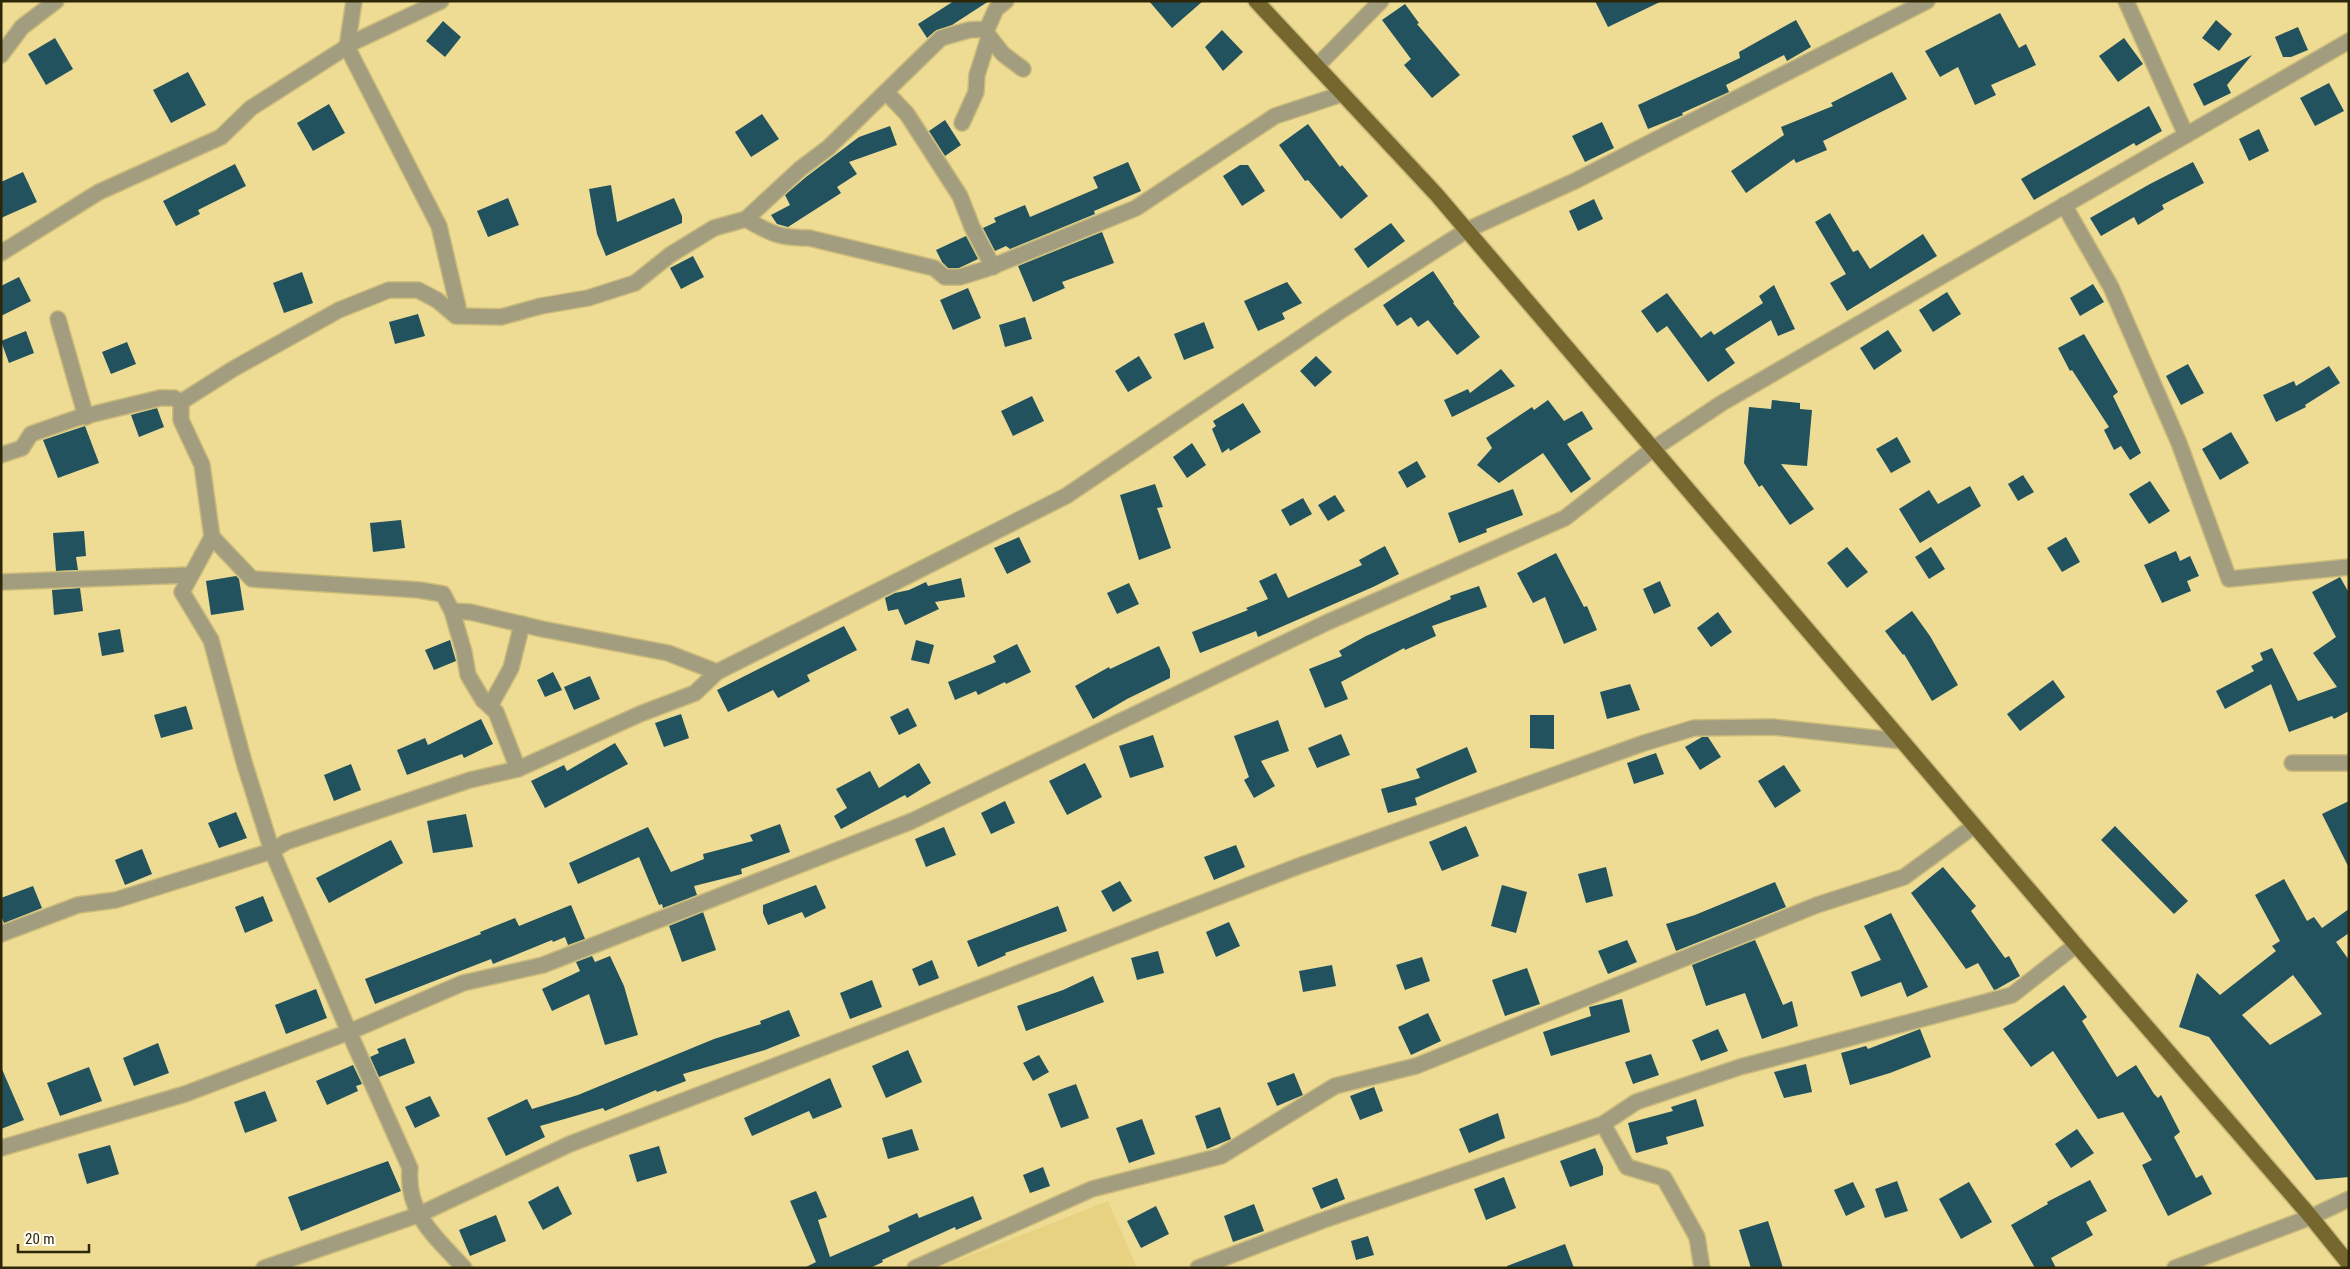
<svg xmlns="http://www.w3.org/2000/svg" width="2350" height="1269" font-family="'Roboto Condensed',sans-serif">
	<rect width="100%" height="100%" fill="#eedc94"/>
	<path fill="#e6d281" d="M1108 1201 1137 1268H938Z"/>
	<g fill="#21525e" fill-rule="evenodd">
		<path d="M954 1H989L952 25 935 31 927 38 918 24Z"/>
		<path d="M1149 1H1203L1172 28Z"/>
		<path d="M1595 1H1662L1608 27Z"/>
		<path d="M1405 4 1419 23 1417 24 1460 75 1432 98 1404 65 1411 59 1382 20Z"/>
		<path d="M2000 13 2019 48 2026 44 2036 65 1991 85 1996 95 1975 105 1958 67 1940 77 1925 51Z"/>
		<path d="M1796 20 1811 47 1787 61 1784 55 1726 85 1729 92 1682 113 1683 115 1648 129 1638 105 1740 58 1739 52Z"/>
		<path d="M2216 20 2232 34 2219 51 2202 38Z"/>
		<path d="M443 21 461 37 445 57 426 41Z"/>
		<path d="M2298 27 2308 50 2291 57H2283L2275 37Z"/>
		<path d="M1222 30 1243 52 1223 71 1205 47Z"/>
		<path d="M55 38 73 69 46 85 28 54Z"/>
		<path d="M2124 38 2143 64 2118 82 2099 56Z"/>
		<path d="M2252 55 2227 85 2231 93 2204 106 2193 84Z"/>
		<path d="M188 72 206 105 171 123 153 90Z"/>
		<path d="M1892 72 1907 99 1823 141 1827 150 1796 163 1794 159 1746 193 1731 171 1784 135 1781 127 1833 106 1831 103Z"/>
		<path d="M2329 83 2344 111 2315 126 2300 98Z"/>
		<path d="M329 104 345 133 313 151 297 123Z"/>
		<path d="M2149 106 2162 131 2136 146 2134 143 2034 200 2021 179Z"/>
		<path d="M762 114 779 139 751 157 735 132Z"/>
		<path d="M945 120 961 145 945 156 929 131Z"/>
		<path d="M1602 122 1614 148 1585 162 1572 136Z"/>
		<path d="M1308 124 1340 167 1342 165 1368 196 1341 219 1308 180 1305 181 1279 145Z"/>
		<path d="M890 126 897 145 849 162 857 174 837 187 841 193 788 227 777 224 771 215 790 205 785 195 806 177 859 137Z"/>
		<path d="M2259 129 2269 151 2249 161 2239 139Z"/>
		<path d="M1128 162 1141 191 1094 211 1095 214 1010 249 1006 246 995 251 983 228 996 222 994 218 1025 205 1030 217 1098 188 1093 177Z"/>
		<path d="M2193 162 2204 183 2162 205 2164 209 2138 225 2134 217 2101 236 2090 218 2150 184Z"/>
		<path d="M235 164 246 186 198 210 200 214 176 226 163 201Z"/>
		<path d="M1240 165H1248L1265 191 1242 206 1223 176Z"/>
		<path d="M23 172 37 202 1 218V182Z"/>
		<path d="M611 185 617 222 674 198 682 216V223L606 256 597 234 589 189Z"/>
		<path d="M508 198 519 225 488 237 477 211Z"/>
		<path d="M1594 199 1603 219 1578 231 1569 211Z"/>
		<path d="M1830 213 1853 252 1858 250 1870 269 1923 234 1937 256 1847 311 1830 283 1846 274 1815 222Z"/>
		<path d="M1391 223 1405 241 1368 268 1354 249Z"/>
		<path d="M1102 232 1114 263 1062 282 1065 288 1033 302 1018 266Z"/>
		<path d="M966 236 978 259 959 268H948L942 262 936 250Z"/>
		<path d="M693 256 704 277 681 289 670 268Z"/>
		<path d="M1433 271 1454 302 1453 303 1480 337 1457 355 1428 320 1418 327 1411 317 1397 326 1383 305Z"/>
		<path d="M302 272 313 303 284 313 273 283Z"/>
		<path d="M19 277 31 301 1 316V286Z"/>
		<path d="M1287 282 1302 303 1282 313 1285 319 1258 331 1244 301Z"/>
		<path d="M2093 284 2104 302 2080 316 2070 298Z"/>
		<path d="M1774 285 1795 329 1778 336 1771 320 1725 349 1735 363 1708 382 1667 326 1657 333 1641 311 1667 293 1701 338 1711 331 1714 335 1763 303 1759 296Z"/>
		<path d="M968 288 981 318 953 330 940 300Z"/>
		<path d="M1947 292 1961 314 1933 332 1919 310Z"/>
		<path d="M418 314 425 336 395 344 389 322Z"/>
		<path d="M1025 317 1032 339 1005 347 999 325Z"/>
		<path d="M1204 322 1214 348 1184 360 1174 334Z"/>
		<path d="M1888 330 1902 351 1874 370 1860 348Z"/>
		<path d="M26 331 34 353 9 363 1 341Z"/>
		<path d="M2084 334 2118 392 2113 396 2141 453 2130 460 2121 446 2114 450 2104 430 2109 427 2072 370 2070 371 2058 348Z"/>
		<path d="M127 342 136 364 111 374 102 352Z"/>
		<path d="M1139 356 1152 378 1128 392 1115 371Z"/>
		<path d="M1316 356 1332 372 1315 387 1300 371Z"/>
		<path d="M2188 364 2204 393 2181 405 2166 376Z"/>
		<path d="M2329 366 2340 383 2305 405 2306 407 2276 422 2263 395 2294 381 2296 386Z"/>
		<path d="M1501 369 1515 386 1452 417 1444 400 1468 389 1470 393Z"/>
		<path d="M1032 396 1044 421 1013 436 1001 411Z"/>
		<path d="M1548 400 1564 421 1582 411 1593 429 1567 444 1591 479 1571 493 1543 453 1499 483 1477 465 1492 448 1486 438 1532 407 1534 410Z"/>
		<path d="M1772 400 1800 403V409L1812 410 1807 466 1781 464 1814 509 1790 525 1762 485 1759 487 1744 463 1749 407 1771 409Z"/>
		<path d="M1243 403 1261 432 1230 451 1229 448 1222 453 1212 429 1216 426 1213 421Z"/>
		<path d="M157 408 164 427 139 437 131 415Z"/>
		<path d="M85 426 99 463 58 478 43 440Z"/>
		<path d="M2231 432 2249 463 2220 480 2202 449Z"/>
		<path d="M1897 437 1911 462 1891 473 1876 449Z"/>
		<path d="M1192 443 1206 465 1187 478 1173 457Z"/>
		<path d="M1417 461 1426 477 1407 488 1398 472Z"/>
		<path d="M2023 475 2034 492 2018 501 2008 484Z"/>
		<path d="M2150 481 2170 511 2149 524 2129 494Z"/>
		<path d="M1155 484 1163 507 1157 508 1171 548 1139 560 1120 495Z"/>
		<path d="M1970 486 1981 506 1920 543 1899 509 1929 490 1938 504Z"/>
		<path d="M1513 489 1523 515 1486 529 1487 532 1459 543 1448 513Z"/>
		<path d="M1335 495 1345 511 1328 521 1318 505Z"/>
		<path d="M1303 498 1312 514 1290 526 1281 510Z"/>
		<path d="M401 520 405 548 373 552 370 523Z"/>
		<path d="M84 531 86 556 76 557 78 570 56 571 53 533Z"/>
		<path d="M1019 537 1031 562 1007 574 994 548Z"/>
		<path d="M2066 537 2080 562 2062 572 2047 548Z"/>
		<path d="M1385 546 1399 574 1373 587 1258 637 1256 631 1200 653 1192 632 1248 610 1246 608 1268 599 1259 581 1276 573 1288 598 1362 565 1359 560Z"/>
		<path d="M1847 547 1868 572 1847 588 1827 563Z"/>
		<path d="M1931 547 1945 569 1929 579 1915 557Z"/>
		<path d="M2176 551 2180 561 2190 556 2199 576 2187 581 2191 591 2162 603 2144 565Z"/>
		<path d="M1556 553 1584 607 1587 606 1597 630 1564 644 1545 597 1533 603 1517 573Z"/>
		<path d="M236 576 239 579 244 610 211 615 206 581Z"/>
		<path d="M2340 577 2349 593V711L2334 719 2332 716 2289 732 2271 684 2225 709 2216 691 2254 671 2251 666 2263 660 2260 653 2272 648 2298 701 2337 687 2313 653 2336 637 2312 592Z"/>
		<path d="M961 578 965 597 935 602 939 609 905 625 898 609 888 611 885 598 895 593 909 590 926 582 928 586Z"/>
		<path d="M1660 581 1671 606 1654 614 1643 589Z"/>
		<path d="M1129 583 1139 604 1117 614 1107 593Z"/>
		<path d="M1479 586 1487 607 1432 626 1436 636 1405 650 1404 648 1341 682 1348 699 1325 708 1309 669 1342 656 1339 651 1366 636 1451 599 1450 596Z"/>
		<path d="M80 588 83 611 54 615 52 590Z"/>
		<path d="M1912 611 1930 636 1958 685 1932 701 1904 654 1903 655 1885 631Z"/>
		<path d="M1718 612 1732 632 1711 647 1697 628Z"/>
		<path d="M844 626 857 650 807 675 810 681 778 698 773 690 728 712 717 690Z"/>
		<path d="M120 629 124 652 102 656 98 633Z"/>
		<path d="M450 640 456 661 434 670 425 650Z"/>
		<path d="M916 640 934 645 929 664 911 660Z"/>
		<path d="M1017 644 1031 672 1006 684 1005 682 978 695 976 691 955 700 948 682 996 662 993 656Z"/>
		<path d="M1159 646 1170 670V678L1127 699 1093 719 1075 686 1109 667 1110 669Z"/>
		<path d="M553 672 562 690 545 697 537 680Z"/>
		<path d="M590 676 600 699 574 710 564 687Z"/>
		<path d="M2053 680 2065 697 2020 731 2007 714Z"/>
		<path d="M1630 684 1640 710 1607 719 1600 692Z"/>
		<path d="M186 706 193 729 161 738 154 715Z"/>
		<path d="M908 708 917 726 899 735 890 717Z"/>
		<path d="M681 714 689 738 664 747 655 723Z"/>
		<path d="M1530 715H1554V749L1530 748Z"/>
		<path d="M481 719 493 744 464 758 462 754 407 775 397 750 425 738 428 745Z"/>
		<path d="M1278 720 1289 751 1261 761 1275 786 1254 798 1244 780 1249 777 1234 736Z"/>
		<path d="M1341 734 1350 755 1317 768 1308 748Z"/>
		<path d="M1153 735 1164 767 1130 778 1119 746Z"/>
		<path d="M1702 737H1708L1721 757 1700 770 1685 747Z"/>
		<path d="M615 743 628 764 545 808 531 781 564 765 567 771Z"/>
		<path d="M1467 747 1477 772 1415 798 1417 805 1388 813 1381 789 1420 778 1416 769Z"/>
		<path d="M1656 753 1664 774 1634 784 1627 763Z"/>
		<path d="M919 763 931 783 907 798 905 795 841 829 834 816 847 808 836 789 870 771 879 788Z"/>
		<path d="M1085 763 1102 797 1067 815 1049 781Z"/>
		<path d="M351 764 361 790 334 801 324 775Z"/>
		<path d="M1784 765 1801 791 1775 808 1758 781Z"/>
		<path d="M1005 801 1015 823 991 834 981 813Z"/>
		<path d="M2349 801V868L2322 814Z"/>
		<path d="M236 812 247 838 219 848 208 823Z"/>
		<path d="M466 814 473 847 433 853 427 821Z"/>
		<path d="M780 824 790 852 741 869 742 874 694 886 697 895 663 908 662 904 659 905 639 857 578 884 569 863 648 827 671 872 704 859 703 854 753 841 750 835Z"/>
		<path d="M1466 826 1479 856 1442 871 1429 842Z"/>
		<path d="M2115 826 2188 901 2174 914 2101 840Z"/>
		<path d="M944 827 956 855 926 867 915 839Z"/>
		<path d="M391 840 403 863 329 903 316 878Z"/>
		<path d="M1236 845 1245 867 1214 880 1204 857Z"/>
		<path d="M142 849 152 874 125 885 115 860Z"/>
		<path d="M1606 867 1613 896 1586 903 1578 874Z"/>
		<path d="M1943 867 1976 906 1971 911 2005 958 2009 956 2020 976 1997 989 1994 990 1978 963 1966 969 1911 893Z"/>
		<path d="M2284 879 2307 921 2314 917 2322 928 2349 909V933L2336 942 2349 960V1177L2316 1180 2209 1037 2179 1027 2197 973 2220 995 2276 951 2272 946 2280 941 2255 895ZM2293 975 2322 1014 2270 1045 2242 1015Z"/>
		<path d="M1120 881 1132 901 1113 912 1101 891Z"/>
		<path d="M1775 882 1786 907 1676 951 1666 924 1695 915Z"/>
		<path d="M816 885 826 908 805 918 802 912 768 925 763 913V905Z"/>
		<path d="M1502 885 1527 892 1516 933 1491 926Z"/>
		<path d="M33 886 42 908 4 923 1 916V898Z"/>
		<path d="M263 896 273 921 245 933 235 907Z"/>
		<path d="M571 905 585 939 568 945 565 937 553 942 552 940 493 964 491 959 375 1004 365 979 481 934 480 932 515 918 519 926Z"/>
		<path d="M1058 906 1067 931 1005 953 1006 955 978 967 967 941Z"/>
		<path d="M703 912 716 950 682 962 669 926Z"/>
		<path d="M1891 913 1928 987 1907 997 1901 982 1861 997 1851 972 1881 960 1864 926Z"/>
		<path d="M1229 922 1240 946 1216 957 1206 932Z"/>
		<path d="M1627 940 1637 962 1608 974 1598 951Z"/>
		<path d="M1755 940 1783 1005 1792 1001 1798 1026 1762 1039 1745 993 1706 1006 1692 965Z"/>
		<path d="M1158 951 1164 973 1137 980 1131 958Z"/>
		<path d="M592 956 595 962 610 956 624 986 638 1035 605 1045 589 994 552 1011 542 989 580 971 576 962Z"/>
		<path d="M1422 957 1430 981 1405 990 1396 965Z"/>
		<path d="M932 960 939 978 919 986 912 969Z"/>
		<path d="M1332 965 1336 986 1303 992 1299 971Z"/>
		<path d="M1527 968 1540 1004 1505 1016 1492 980Z"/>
		<path d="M1093 976 1104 1002 1026 1031 1017 1006 1063 990Z"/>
		<path d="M872 980 882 1007 850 1019 840 993Z"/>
		<path d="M2064 985 2087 1017 2082 1021 2117 1077 2136 1065 2154 1094 2158 1098 2161 1095 2180 1132 2174 1137 2196 1178 2202 1175 2212 1194 2168 1216 2142 1165 2152 1160 2123 1112 2098 1119 2053 1051 2031 1067 2003 1029Z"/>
		<path d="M316 989 327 1018 286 1034 275 1005Z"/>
		<path d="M1622 999 1630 1032 1551 1056 1543 1032 1591 1016 1589 1007Z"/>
		<path d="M789 1010 800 1036 765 1050 683 1074 686 1081 657 1092 656 1090 605 1111 603 1108 540 1126 545 1137 506 1156 487 1118 527 1099 532 1109 578 1095 714 1039 761 1024 760 1021Z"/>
		<path d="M1428 1013 1441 1041 1411 1055 1398 1027Z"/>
		<path d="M1718 1029 1728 1051 1701 1061 1692 1040Z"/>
		<path d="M1920 1029 1931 1057 1890 1073 1850 1085 1841 1053 1866 1046 1868 1049Z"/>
		<path d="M405 1038 415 1063 379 1077 370 1057 379 1053 377 1049Z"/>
		<path d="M158 1043 169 1073 134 1086 123 1058Z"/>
		<path d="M908 1050 922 1082 886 1098 872 1066Z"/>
		<path d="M1651 1054 1659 1075 1633 1084 1625 1062Z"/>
		<path d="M1039 1055 1049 1072 1033 1081 1023 1063Z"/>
		<path d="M1806 1064 1812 1092 1784 1098 1774 1072Z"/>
		<path d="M353 1065 362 1084 356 1086 358 1091 327 1105 316 1081Z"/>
		<path d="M1 1067 24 1120 1 1129Z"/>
		<path d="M89 1067 102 1101 60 1116 47 1083Z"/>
		<path d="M1294 1073 1303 1095 1277 1106 1267 1083Z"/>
		<path d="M830 1078 842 1107 813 1119 809 1111 752 1136 744 1118Z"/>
		<path d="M1076 1084 1089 1118 1061 1128 1048 1094Z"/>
		<path d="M1374 1087 1383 1111 1360 1120 1350 1096Z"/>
		<path d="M265 1091 277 1121 245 1133 234 1102Z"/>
		<path d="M430 1096 440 1116 415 1128 405 1107Z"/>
		<path d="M1696 1099 1704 1126 1666 1137 1668 1144 1636 1153 1628 1123 1673 1111 1671 1107Z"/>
		<path d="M1220 1107 1231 1139 1207 1149 1195 1116Z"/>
		<path d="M1498 1113 1505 1138 1469 1153 1459 1129Z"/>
		<path d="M1142 1119 1155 1154 1129 1163 1116 1128Z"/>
		<path d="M912 1129 919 1150 888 1159 882 1138Z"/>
		<path d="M2077 1129 2094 1153 2071 1168 2055 1144Z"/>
		<path d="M110 1145 119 1174 87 1184 78 1154Z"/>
		<path d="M659 1146 667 1173 637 1182 629 1155Z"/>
		<path d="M1595 1148 1603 1167V1175L1570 1187 1560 1161Z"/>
		<path d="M388 1161 401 1191 301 1231 288 1197Z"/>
		<path d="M1043 1167 1050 1186 1030 1193 1023 1175Z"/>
		<path d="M1504 1177 1516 1208 1486 1220 1474 1189Z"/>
		<path d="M1337 1178 1345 1199 1321 1209 1312 1188Z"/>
		<path d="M2090 1180 2107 1211 2086 1222 2093 1235 2051 1258 2056 1268H2035L2011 1225 2048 1204 2047 1202Z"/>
		<path d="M1897 1181 1908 1211 1885 1218 1875 1189Z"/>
		<path d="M1853 1182 1865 1207 1846 1216 1834 1190Z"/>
		<path d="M1969 1182 1992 1222 1961 1239 1939 1199Z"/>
		<path d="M558 1186 572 1214 543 1230 528 1202Z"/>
		<path d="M816 1191 827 1217 818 1220 830 1257 890 1231 888 1226 917 1213 919 1218 973 1196 982 1219 956 1230 955 1227 882 1260 883 1262 870 1268H804L816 1262 790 1201Z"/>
		<path d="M1254 1204 1264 1231 1233 1242 1224 1216Z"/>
		<path d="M1156 1206 1169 1234 1141 1248 1127 1221Z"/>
		<path d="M496 1215 506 1241 470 1256 459 1230Z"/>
		<path d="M1768 1221 1783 1268H1751L1739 1230Z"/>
		<path d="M1368 1236 1374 1255 1356 1260 1351 1241Z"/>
		<path d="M1565 1244 1574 1268H1507V1266Z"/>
	</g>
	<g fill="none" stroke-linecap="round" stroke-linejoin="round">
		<defs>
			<g id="minor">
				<path d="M2126 1 2186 135"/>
				<path d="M984 30 1003 54 1023 69"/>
				<path d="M1 55 22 27 56 1"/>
				<path d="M1317 66 1381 1"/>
				<path d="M886 92 907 114 960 196 972 227 993 267"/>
				<path d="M962 123 976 92 977 75 989 37"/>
				<path d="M2064 205 2111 287 2179 443 2229 579 2349 567"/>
				<path d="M746 219 800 169 828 148 941 38 969 30 987 29 996 9 1006 1"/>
				<path d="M1 253 99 192 221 137 251 108 356 41 441 1"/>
				<path d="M456 316 501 317 541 306 588 298 635 283 670 255 714 228 746 219C771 234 780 238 809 238L934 268 945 277H960L986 269 1136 208 1275 116 1342 94"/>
				<path d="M58 319 86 417"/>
				<path d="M181 402V420L202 465 212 537 182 592 211 640 244 762 272 851 349 1032 410 1168C406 1214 435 1236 464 1268"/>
				<path d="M1 455 22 448 31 434 77 418 160 398H174L181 402 233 369 339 310 389 290H418L437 300 456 316 458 307 439 226 347 47 354 1"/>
				<path d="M212 537 252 579 419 590 443 594 452 611 470 612 542 629 668 653 717 672"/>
				<path d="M1 582 190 575"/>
				<path d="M452 611 464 652 468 675 483 700 496 712 518 769"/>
				<path d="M490 706 511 668 522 624"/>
				<path d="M2292 763H2349"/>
				<path d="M1 934 78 905 116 900 272 851 286 842 470 780 518 769 640 714 695 693 717 672 1066 496 1336 314 1467 230 1575 181 1927 1"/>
				<path d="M1603 1124 1627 1167 1664 1178 1697 1237 1702 1268"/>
				<path d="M1 1148 185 1094 349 1032 463 983 543 965 912 821 1328 622 1565 518 1653 449 1722 403 2349 41"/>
				<path d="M264 1268 418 1215 570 1144 1299 866 1644 743 1694 728 1773 727 1902 741"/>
				<path d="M915 1268 1092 1189 1221 1156 1335 1086 1416 1066 1817 905 1904 877 1974 826"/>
				<path d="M1198 1268 1321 1221 1603 1124 1636 1102 1740 1067 2012 995 2076 945"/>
				<path d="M2175 1268 2311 1217 2349 1199"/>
			</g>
			<path id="major" d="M1256 1 1436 194 2076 945 2311 1217 2349 1264"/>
		</defs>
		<use href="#minor" stroke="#cbbb7b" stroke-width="18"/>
		<use href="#major" stroke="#cbbb7b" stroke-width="18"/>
		<use href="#minor" stroke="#a39d7f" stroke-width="15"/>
		<use href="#major" stroke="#75672d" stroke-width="15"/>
	</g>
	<rect width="2350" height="1269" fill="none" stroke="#2d2608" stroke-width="5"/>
	<path d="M18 1244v8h71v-8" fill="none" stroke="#2d2608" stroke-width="2.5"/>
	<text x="25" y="1244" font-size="15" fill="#2d2608" stroke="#fffdf6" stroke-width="4" paint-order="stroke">20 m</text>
</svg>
